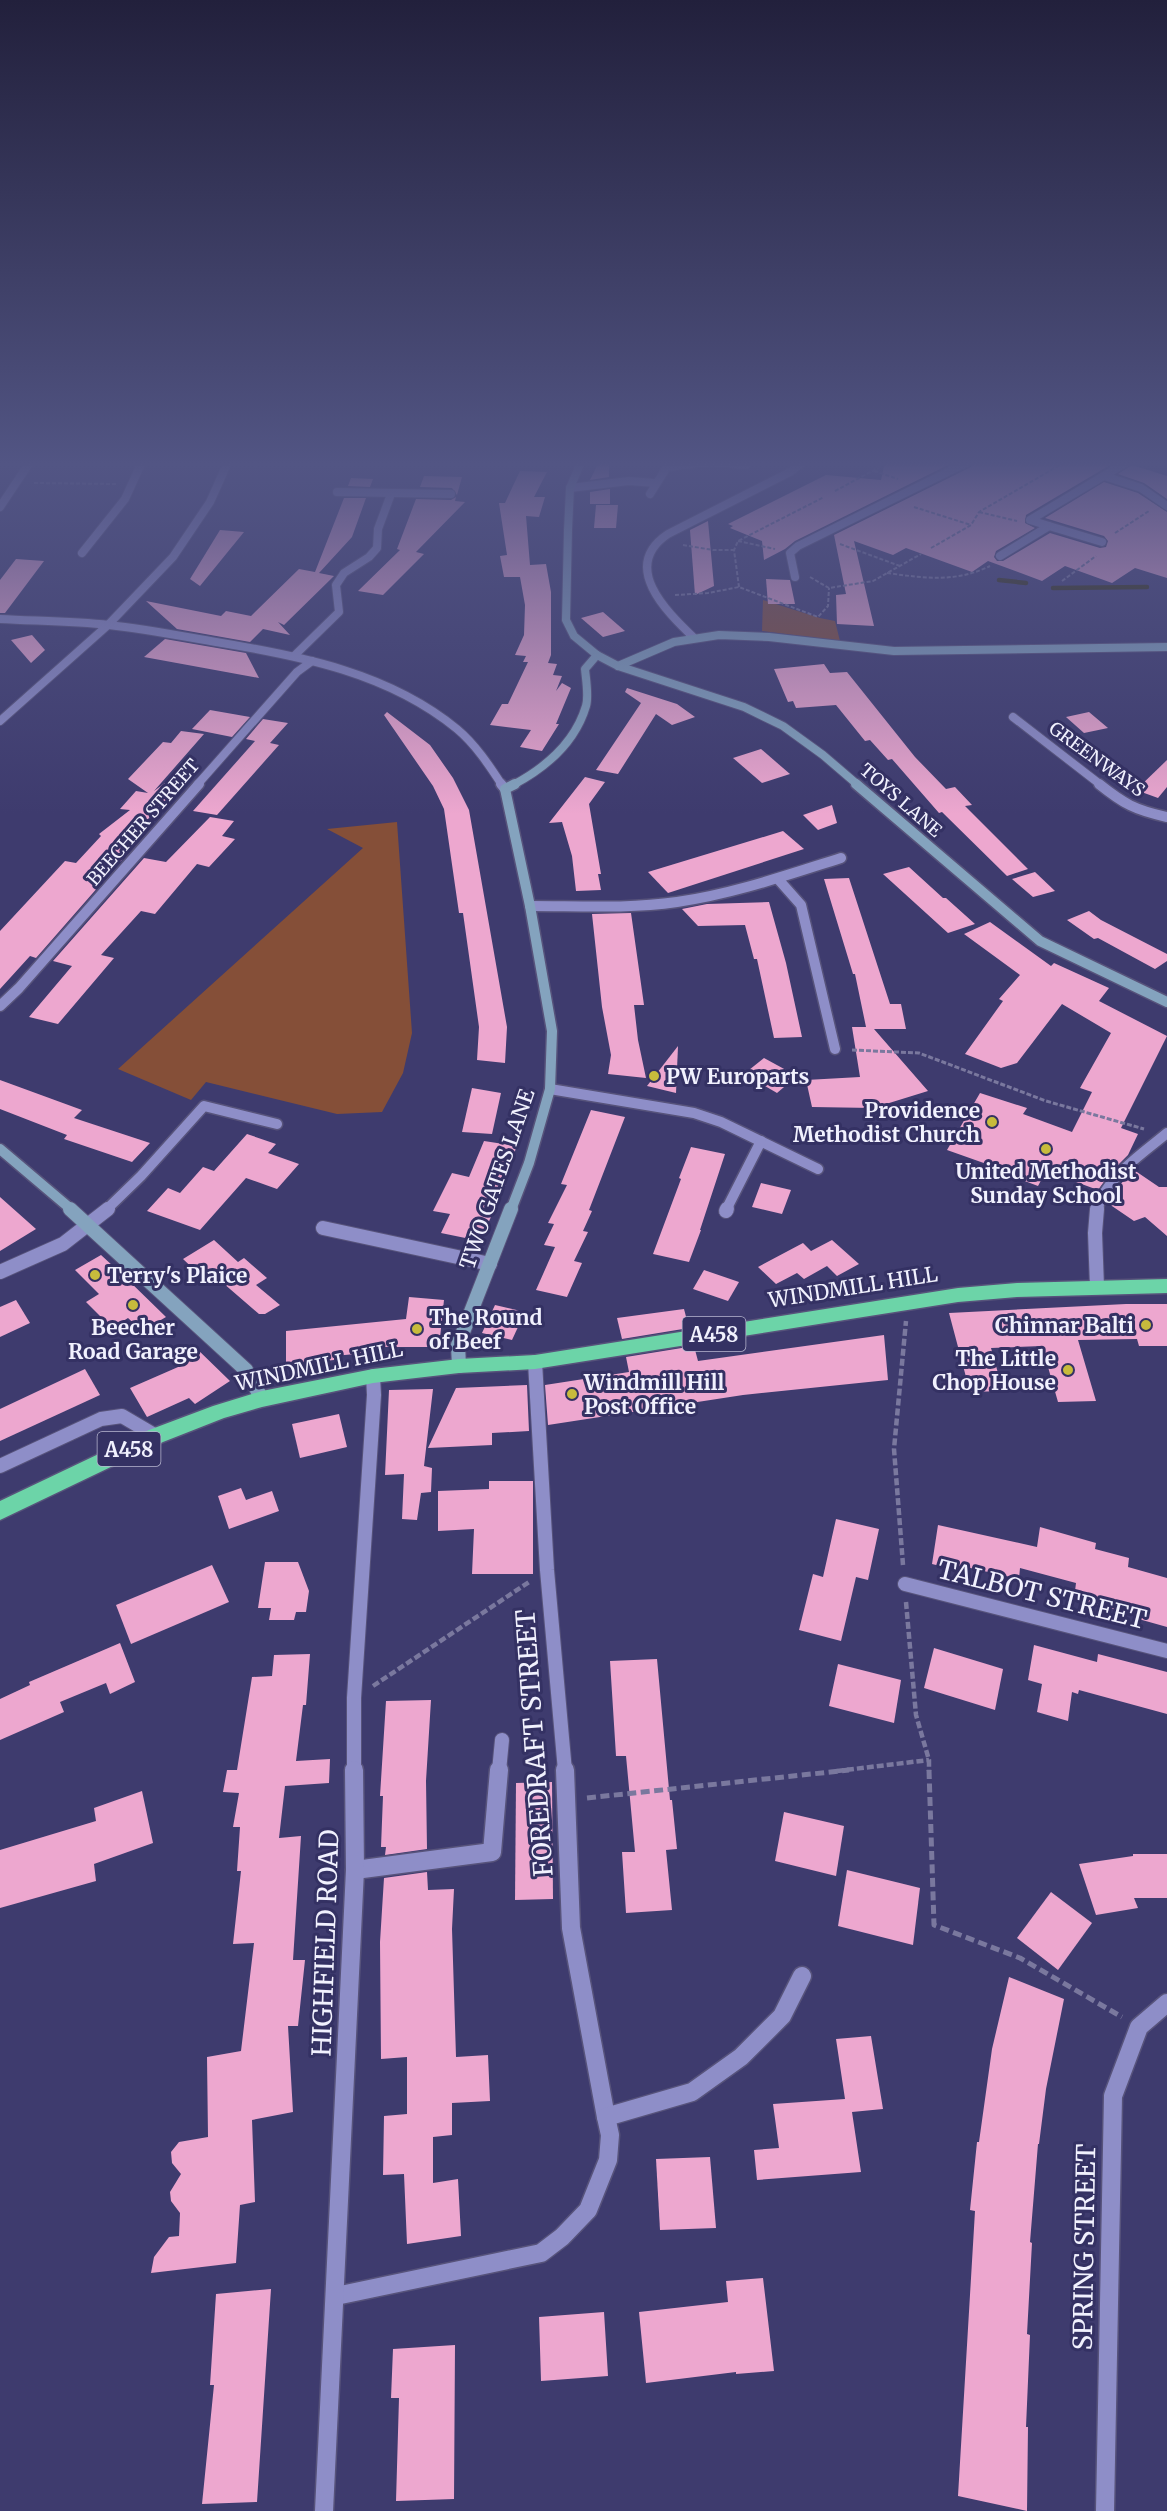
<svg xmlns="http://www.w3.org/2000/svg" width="1167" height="2511" font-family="Merriweather,serif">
	<rect width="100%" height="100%" fill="#3e3b6e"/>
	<g fill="#854f38">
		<path d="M763 600 820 618 835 621 840 641 762 631Z"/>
		<path d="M397 822 412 1033 403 1073 382 1112 337 1114 206 1082 191 1100 118 1069 363 848 327 829Z"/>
	</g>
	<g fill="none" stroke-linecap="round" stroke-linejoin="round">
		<g stroke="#302c03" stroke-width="4.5">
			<path d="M999 580 1026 583"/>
			<path d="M1053 588 1147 587"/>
		</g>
	</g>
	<g fill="#eda7cf">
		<path d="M599 462H609V477L590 480Z"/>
		<path d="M885 462H954L795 541 785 549 764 560 762 541 730 528 733 526 728 524 826 475 881 480Z"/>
		<path d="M974 462H1115L1026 515 1025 523 1035 528 996 551 994 557 997 561H1003L1050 533 1100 548 1106 547 1108 541 1104 536 1045 518 1104 482 1138 493 1167 512V578L1135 568 1112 583 1065 566 1042 581 988 561 972 572 906 548 893 555 854 541 874 626 837 624 836 595 846 594 834 535 971 467Z"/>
		<path d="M1132 465 1167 476V499L1144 483 1118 474Z"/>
		<path d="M520 471 547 472 534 497H545L539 517 526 516 530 565 546 564 551 592V655L548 663 557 664 553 675 562 676 556 691 562 683 571 688 556 724H559L542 751 520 747 531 730 490 725 502 704H508L528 662H523L526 656 515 655 524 635 525 605 520 577H504L500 556 507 555 499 503H505Z"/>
		<path d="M424 476 462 477 457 495 452 488 420 487Z"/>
		<path d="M351 478 373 479 370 487 348 486Z"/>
		<path d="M610 489V504H590V492Z"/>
		<path d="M456 497 455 501 465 502 416 552 424 554 383 595 358 591 400 550 397 549 416 499 451 500Z"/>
		<path d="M344 498H366L352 537 319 573 334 576 284 625 278 622 290 635 263 629 250 642 177 629 146 601 221 616 226 611 251 616 299 569 315 572Z"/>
		<path d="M596 505H618L616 528H594Z"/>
		<path d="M708 521 714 586 695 595 690 530Z"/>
		<path d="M220 530 244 532 200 586 190 579Z"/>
		<path d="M16 559 44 561 5 613H0V580Z"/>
		<path d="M766 579 790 580 795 604H768Z"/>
		<path d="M603 612 625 631 603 637 581 618Z"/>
		<path d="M32 635 45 650 31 663 11 640Z"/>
		<path d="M165 639 246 653 259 678 144 657Z"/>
		<path d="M824 664 830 673 847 672 915 757 946 789 955 787 972 805 965 806 1028 869 1007 876 942 812 939 813 892 759 888 760 870 740 865 741 836 705 796 708 793 701 788 702 774 669Z"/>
		<path d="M627 688 677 704 695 717 672 725 656 714 618 774 596 770 641 703 625 692Z"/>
		<path d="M210 710 250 717 232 737 192 729Z"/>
		<path d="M387 712 430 745 453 778 469 810 507 1027 505 1063 477 1060 479 1027 463 913H459L444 809 433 786 384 715Z"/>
		<path d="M1089 712 1108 728 1084 733 1066 717Z"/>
		<path d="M263 719 288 723 270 743 279 745 217 815 193 811 255 741 246 739Z"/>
		<path d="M181 731 204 734 154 791 169 780 177 788 120 849 123 850 120 853 127 854 36 958 30 956 0 989V931L65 861 76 863 101 836 99 834 130 810 120 809 136 791 148 793 128 779 163 742 171 743Z"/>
		<path d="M761 749 790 774 762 783 733 758Z"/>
		<path d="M1167 760V787L1158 798 1136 790Z"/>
		<path d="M585 777 605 782 589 804 601 874H598L601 890 576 891 572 856 562 822 549 823Z"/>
		<path d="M832 805 837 823 818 830 803 815Z"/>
		<path d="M210 817 234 821 222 836 235 839 209 867 197 864 155 914 141 911 101 955 114 958 58 1024 29 1017 72 966 53 961 144 858 166 862Z"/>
		<path d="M783 831 804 849 668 893 648 872Z"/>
		<path d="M909 867 943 898H946L975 924 948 933 883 874Z"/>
		<path d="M1035 872 1055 891 1033 897 1012 879Z"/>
		<path d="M849 878 890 1004H901L906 1029H874L928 1091 873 1108 812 1107 806 1080 860 1077 852 1027H866L855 974H853L824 879Z"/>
		<path d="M769 902 786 963 802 1037 774 1038 757 959H754L745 925 698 926 682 909 707 904Z"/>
		<path d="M1089 911 1101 920 1167 954V961L1155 969 1098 938 1094 939 1067 920Z"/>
		<path d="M631 913 644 1005H634L638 1040 646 1078 608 1074 611 1055 602 1007 592 914Z"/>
		<path d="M990 922 1051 966 1054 963 1109 988 1099 1001 1167 1036 1121 1128 1138 1134 1128 1155 1111 1172 1098 1190 1046 1171 1038 1186 1011 1176 1012 1173 947 1150 980 1093 1027 1108 1023 1114 1072 1132 1092 1092 1080 1088 1111 1033 1062 1004 1017 1063 1001 1068 965 1054 1003 1001 999 999 1020 975 964 934Z"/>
		<path d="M678 1046 676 1093 647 1086Z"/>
		<path d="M764 1058 797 1076 777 1093 744 1074Z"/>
		<path d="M0 1080 82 1110 74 1118 150 1143 132 1162 64 1139 67 1135 0 1109Z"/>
		<path d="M472 1088 501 1093 492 1134 462 1132Z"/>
		<path d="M591 1110 625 1117 589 1210 592 1211 583 1231 588 1232 574 1261 582 1263 567 1297 536 1290 555 1247 544 1245 554 1224 548 1223 567 1185 561 1184Z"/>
		<path d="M247 1134 276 1144 268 1153 299 1164 277 1189 246 1178 200 1230 147 1211 168 1188 180 1193 203 1167 214 1171Z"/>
		<path d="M484 1141 517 1146 502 1183 506 1184 480 1241 441 1233 450 1214 433 1211 452 1173 469 1177Z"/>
		<path d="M691 1147 725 1154 700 1230H701L689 1262 653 1254 681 1179 679 1178Z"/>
		<path d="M1134 1170 1159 1187H1167V1236L1145 1217 1134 1221 1109 1204 1117 1197 1112 1195 1114 1191Z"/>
		<path d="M761 1183 791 1190 782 1214 752 1207Z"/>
		<path d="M0 1197 36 1229 0 1251Z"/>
		<path d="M214 1240 238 1262 244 1258 267 1278 256 1285 280 1305 265 1314H259L208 1270 200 1275 183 1259Z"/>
		<path d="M832 1240 859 1264 837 1276 827 1266 804 1279 797 1273 776 1284 758 1267 803 1243 811 1251Z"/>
		<path d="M101 1255 126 1278 166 1317 142 1331 128 1318 112 1328 86 1302 99 1294 75 1270Z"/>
		<path d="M704 1270 739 1282 728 1301 693 1289Z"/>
		<path d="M409 1297 444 1300 439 1347H366V1353L334 1356V1360L286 1365V1331L406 1319Z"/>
		<path d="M16 1300 30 1323 0 1337V1307Z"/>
		<path d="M1126 1304H1167V1346H1139L1137 1339 1078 1340 1096 1401 1058 1402 1042 1346 991 1348 1003 1391 970 1392 949 1313Z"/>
		<path d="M495 1305 525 1312 512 1340 482 1333Z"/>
		<path d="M684 1309 689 1328 622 1339 617 1318Z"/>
		<path d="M884 1335 888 1380 743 1395 548 1425 545 1385 629 1372 626 1357 694 1346 698 1361Z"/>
		<path d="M193 1345 230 1381 195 1404 189 1398 147 1417 130 1388 185 1364 176 1355Z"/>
		<path d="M85 1369 100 1395 0 1441V1409Z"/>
		<path d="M527 1385 529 1431 492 1433V1445L428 1448 456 1388Z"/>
		<path d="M433 1389 424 1466 432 1468 431 1492 421 1493 417 1520 402 1519 404 1474 385 1475 389 1390Z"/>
		<path d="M339 1414 347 1447 300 1458 292 1424Z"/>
		<path d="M489 1481H533V1574H472L474 1529 438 1531V1491L489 1489Z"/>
		<path d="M241 1488 246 1500 272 1491 279 1511 229 1529 218 1496Z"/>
		<path d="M836 1519 879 1529 868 1580 856 1577 841 1641 799 1630 813 1574 823 1577Z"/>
		<path d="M938 1525 1037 1547 1040 1527 1096 1543 1095 1549 1129 1558 1128 1567 1167 1578V1627L1135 1618 1136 1615 1074 1599 1076 1583 1020 1568 1019 1579 966 1567 965 1572 932 1564Z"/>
		<path d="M265 1562H298L309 1591 306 1612H296L294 1620H269L271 1608H258Z"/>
		<path d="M212 1565 229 1602 131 1644 116 1605Z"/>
		<path d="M120 1643 135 1682 110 1694 106 1683 60 1702 64 1712 0 1740V1699L30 1685 29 1682Z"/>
		<path d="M1034 1645 1097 1662 1098 1654 1167 1672V1714L1079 1690 1078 1694 1072 1692 1068 1721 1037 1712 1042 1684 1028 1680Z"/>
		<path d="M934 1648 1003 1669 995 1710 924 1688Z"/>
		<path d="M310 1654 306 1705H303L296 1761 330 1759 329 1783 285 1786 279 1838 301 1836 293 1960H305L298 2026H288L293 2112 252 2120 255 2202 240 2205 236 2263 151 2273 154 2257 169 2237 179 2236 180 2213 171 2201 170 2192 181 2174 172 2163 171 2152 179 2142 208 2137 207 2057 241 2051 254 1943 233 1944 241 1871H237L240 1827H233L239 1793 223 1792 227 1770H237L252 1677 272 1676 274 1655Z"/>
		<path d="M657 1659 670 1800H672L677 1849 666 1850 672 1910 626 1913 622 1852H635L626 1756H616L610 1661Z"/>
		<path d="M838 1664 901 1680 894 1723 829 1706Z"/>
		<path d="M431 1700 426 1781 427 1849 385 1855 386 1847H381L383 1796H380L386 1701Z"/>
		<path d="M552 1782 553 1899 515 1900 516 1783Z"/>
		<path d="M142 1791 153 1843 94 1864 96 1881 0 1908V1850L96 1821 94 1808Z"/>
		<path d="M784 1812 844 1826 836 1876 775 1861Z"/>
		<path d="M1133 1854H1167V1898H1134L1138 1908 1096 1915 1079 1864 1133 1856Z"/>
		<path d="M847 1870 920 1888 913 1945 838 1926Z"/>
		<path d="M427 1872 428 1890 454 1889 452 1929 456 2057 488 2055 490 2101 452 2103V2135L433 2137V2183L458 2179 461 2236 407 2244 404 2174 383 2175 384 2116 407 2114V2057L381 2059 380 1942 384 1878Z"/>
		<path d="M1051 1892 1092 1923 1058 1970 1017 1938Z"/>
		<path d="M1009 1977 1064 1999 1046 2089 1039 2144H1038L1030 2242 1032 2243 1027 2334 1030 2335 1026 2427H1028L1027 2511 958 2496 975 2211 970 2210 977 2142H979L992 2049Z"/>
		<path d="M871 2036 883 2109 852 2112 861 2172 757 2180 754 2150 779 2148 773 2104 845 2099 836 2039Z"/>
		<path d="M710 2157 716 2228 660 2230 656 2159Z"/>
		<path d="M763 2278 774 2371 736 2374V2372L646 2383 639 2312 728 2302 726 2281Z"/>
		<path d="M271 2289 257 2502 202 2504 214 2385H210L216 2294Z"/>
		<path d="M604 2312 608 2376 541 2381 539 2317Z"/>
		<path d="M455 2345 454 2499 396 2501 399 2398H391L393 2349Z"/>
	</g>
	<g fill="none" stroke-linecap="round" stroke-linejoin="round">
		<defs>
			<g id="lane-far1">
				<path d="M1104 476 1141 488 1167 506"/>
				<path d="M82 553 125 499 142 462"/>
			</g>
			<path id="lane" d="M323 1228 490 1264"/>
			<g id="street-far3">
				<path d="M570 488 629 481 655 483"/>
				<path d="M337 492 451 494"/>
				<path d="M650 494 667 467 710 462 746 465"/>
				<path d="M0 507 30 462"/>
				<path d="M1049 526 1102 542"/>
				<path d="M1000 556 1049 526 1030 520 1127 462"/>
				<path d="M795 577 790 553 798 546 968 462"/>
				<path d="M0 619C36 621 73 621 109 625 145 629 181 636 216 642 301 656 389 673 457 729 475 744 489 765 502 785"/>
				<path d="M693 637C666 611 620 566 668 534L790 472 803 462"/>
				<path d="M294 656 339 612 336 585 344 573 369 557 377 548 378 529 391 494"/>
				<path d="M1013 717 1101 785"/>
				<path d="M0 721 108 625 173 557 210 502 228 462"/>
				<path d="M197 785 297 672 312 661"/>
			</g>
			<g id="street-far2">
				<path d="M501 784 505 789"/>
				<path d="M1099 784C1124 804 1135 810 1167 817"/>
				<path d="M778 879 801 905 835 1049"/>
				<path d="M530 906C579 906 628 909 677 902 733 894 787 875 841 858"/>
				<path d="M0 1006 19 988 199 784"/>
				<path d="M550 1089 694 1113 721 1122 818 1169"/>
				<path d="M106 1210 141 1176 204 1106 277 1124"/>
				<path d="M726 1210 761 1141"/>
				<path d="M1097 1210C1106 1177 1142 1154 1167 1133"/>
			</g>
			<g id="street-far1">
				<path d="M726 1211 727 1209"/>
				<path d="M0 1272 63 1244 108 1209"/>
				<path d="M1097 1287 1095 1233 1097 1209"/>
				<path d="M535 1362 547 1570 565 1771"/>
				<path d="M0 1466 101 1419 122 1416 156 1436"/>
				<path d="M905 1584 1167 1651"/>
				<path d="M354 1771V1698L374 1395 373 1376"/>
				<path d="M499 1771 502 1740"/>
			</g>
			<g id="street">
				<path d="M565 1770 571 1928 606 2117"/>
				<path d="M355 1870 492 1852 499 1770"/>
				<path d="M336 2296 541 2253 562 2237 588 2210 608 2160 610 2135 606 2117 692 2092 741 2057 782 2016 802 1976"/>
				<path d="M324 2511 355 1870 354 1770"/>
				<path d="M1105 2511 1113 2096 1139 2027 1167 2003"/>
			</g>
			<g id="secondary-far2">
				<path d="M581 462 570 488 568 530 566 620 574 636 597 655 618 666 744 707 783 726 823 755 858 785"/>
				<path d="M618 666 674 642 719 635 769 637 894 651 1167 647"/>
				<path d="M513 785C545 768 575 743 586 706 589 696 586 680 585 669L597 655"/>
			</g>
			<g id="secondary-far1">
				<path d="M856 784 1040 941 1167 1002"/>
				<path d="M0 1149 72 1210"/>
				<path d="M511 1210 529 1163 550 1089 552 1031 530 906 505 789 515 784"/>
			</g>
			<g id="secondary">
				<path d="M70 1209 246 1370 262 1399"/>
				<path d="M459 1366 458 1345 511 1209"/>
			</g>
			<path id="highway" d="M1167 1279V1293L1017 1297 958 1302 535 1369 459 1373 373 1383 262 1407 224 1418 163 1442 0 1520V1501L149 1430 213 1406 262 1391 373 1369 459 1359 535 1355 958 1288 1017 1283Z"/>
		</defs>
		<use href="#lane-far1" stroke="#57537b" stroke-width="10"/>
		<use href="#lane" stroke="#57537b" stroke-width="16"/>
		<use href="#street-far3" stroke="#57537b" stroke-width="10"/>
		<use href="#street-far2" stroke="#57537b" stroke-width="13"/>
		<use href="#street-far1" stroke="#57537b" stroke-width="16"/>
		<use href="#street" stroke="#57537b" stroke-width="21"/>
		<use href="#secondary-far2" stroke="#57537b" stroke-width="10"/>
		<use href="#secondary-far1" stroke="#57537b" stroke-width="13"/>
		<use href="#secondary" stroke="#57537b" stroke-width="16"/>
		<use href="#highway" stroke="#57537b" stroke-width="3"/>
		<g stroke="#7a789e" stroke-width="2" stroke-dasharray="4 2" stroke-linecap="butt">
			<path d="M874 471 898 479"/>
			<path d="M34 483 116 484"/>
			<path d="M835 491 889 462"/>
			<path d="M914 507 971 525"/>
			<path d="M979 512 1017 521"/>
			<path d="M1115 533 1149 511"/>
			<path d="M738 541 775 549"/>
			<path d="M840 544 900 566"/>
			<path d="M683 545 713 550H734"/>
			<path d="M931 548 971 525 979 512 1065 462"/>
			<path d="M887 573C924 578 955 583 990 566"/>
			<path d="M810 577 829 588 873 581 921 554"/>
			<path d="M1062 581 1096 556"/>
			<path d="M739 587 734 550 738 541 824 497"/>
			<path d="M675 595 708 593 739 587 818 617 828 606 829 588"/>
		</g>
		<path stroke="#7a789e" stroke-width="3" stroke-dasharray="5 2" stroke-linecap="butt" d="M852 1050 919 1053 1046 1101 1144 1129"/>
		<g stroke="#7a789e" stroke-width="4.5" stroke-dasharray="7 3" stroke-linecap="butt">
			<path d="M903 1565 894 1449 906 1321"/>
			<path d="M906 1602 916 1715 929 1760V1771"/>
			<path d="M373 1686 529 1582"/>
			<path d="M837 1771 929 1760"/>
		</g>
		<g stroke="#7a789e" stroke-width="5" stroke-dasharray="9 4.5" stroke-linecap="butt">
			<path d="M929 1770 934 1925 1020 1958 1122 2017"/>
			<path d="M587 1798 849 1770"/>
		</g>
		<use href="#lane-far1" stroke="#8e8ec8" stroke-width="8"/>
		<use href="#lane" stroke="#8e8ec8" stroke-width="14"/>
		<use href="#street-far3" stroke="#8e8ec8" stroke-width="8"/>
		<use href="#street-far2" stroke="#8e8ec8" stroke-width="10"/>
		<use href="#street-far1" stroke="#8e8ec8" stroke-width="14"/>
		<use href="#street" stroke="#8e8ec8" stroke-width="18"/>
		<use href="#secondary-far2" stroke="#84a3be" stroke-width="8"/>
		<use href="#secondary-far1" stroke="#84a3be" stroke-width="10"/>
		<use href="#secondary" stroke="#84a3be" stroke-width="14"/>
		<use href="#highway" fill="#6cd4a8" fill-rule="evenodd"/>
	</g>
	<linearGradient id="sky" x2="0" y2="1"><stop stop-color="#22203c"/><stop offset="0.57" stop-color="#525584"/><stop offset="1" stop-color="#525584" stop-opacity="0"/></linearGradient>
	<rect width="1167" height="814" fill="url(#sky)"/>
	<g fill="#c7bb3c" stroke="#343163" stroke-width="2">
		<circle cx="654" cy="1076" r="6"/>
		<circle cx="992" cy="1122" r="6"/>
		<circle cx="1046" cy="1149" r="6"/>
		<circle cx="95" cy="1275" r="6"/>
		<circle cx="133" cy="1305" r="6"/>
		<circle cx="1146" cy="1325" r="6"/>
		<circle cx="417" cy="1329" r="6"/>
		<circle cx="1068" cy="1370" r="6"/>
		<circle cx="572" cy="1394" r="6"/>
	</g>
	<g text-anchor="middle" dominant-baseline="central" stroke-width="6" stroke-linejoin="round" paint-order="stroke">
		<g font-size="18" fill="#f1f1fe" stroke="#343163">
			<text transform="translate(1097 759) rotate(36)">GREENWAYS</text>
			<text transform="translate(901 800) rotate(41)">TOYS LANE</text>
			<text transform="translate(143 822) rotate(-49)">BEECHER STREET</text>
		</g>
		<g fill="#343163" stroke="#b8b7d0" stroke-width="1.5">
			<rect x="682.5" y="1317" width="63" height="34" rx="4.5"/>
			<rect x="97.5" y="1432" width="63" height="34" rx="4.5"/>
		</g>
		<g font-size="20" font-weight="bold" fill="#f1f1fe">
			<text x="714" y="1334">A458</text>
			<text x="129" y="1449">A458</text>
		</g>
		<g font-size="21" font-weight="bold" fill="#f1f1fe" stroke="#343163" text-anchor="start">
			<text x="666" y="1076">PW Europarts</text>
			<text x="980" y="1110" text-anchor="end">Providence<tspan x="980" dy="24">Methodist Church</tspan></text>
			<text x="1046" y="1171" text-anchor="middle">United Methodist<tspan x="1046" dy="24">Sunday School</tspan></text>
			<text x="107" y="1275">Terry's Plaice</text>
			<text x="429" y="1317">The Round<tspan x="429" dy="24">of Beef</tspan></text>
			<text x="1134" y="1325" text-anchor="end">Chinnar Balti</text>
			<text x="133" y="1327" text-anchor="middle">Beecher<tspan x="133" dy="24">Road Garage</tspan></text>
			<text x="1056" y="1358" text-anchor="end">The Little<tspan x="1056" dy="24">Chop House</tspan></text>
			<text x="584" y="1382">Windmill Hill<tspan x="584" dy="24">Post Office</tspan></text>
		</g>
		<g font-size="21" fill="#f1f1fe" stroke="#343163">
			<text transform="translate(497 1179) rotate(-71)">TWO GATES LANE</text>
			<text transform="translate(853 1287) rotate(-9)">WINDMILL HILL</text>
			<text transform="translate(319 1366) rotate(-12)">WINDMILL HILL</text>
		</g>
		<g font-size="26" fill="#f1f1fe" stroke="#343163">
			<text transform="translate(1042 1594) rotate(14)">TALBOT STREET</text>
			<text transform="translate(534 1743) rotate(-94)">FOREDRAFT STREET</text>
			<text transform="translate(325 1943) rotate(-88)">HIGHFIELD ROAD</text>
			<text transform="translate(1084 2247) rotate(-89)">SPRING STREET</text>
		</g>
	</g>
</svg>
